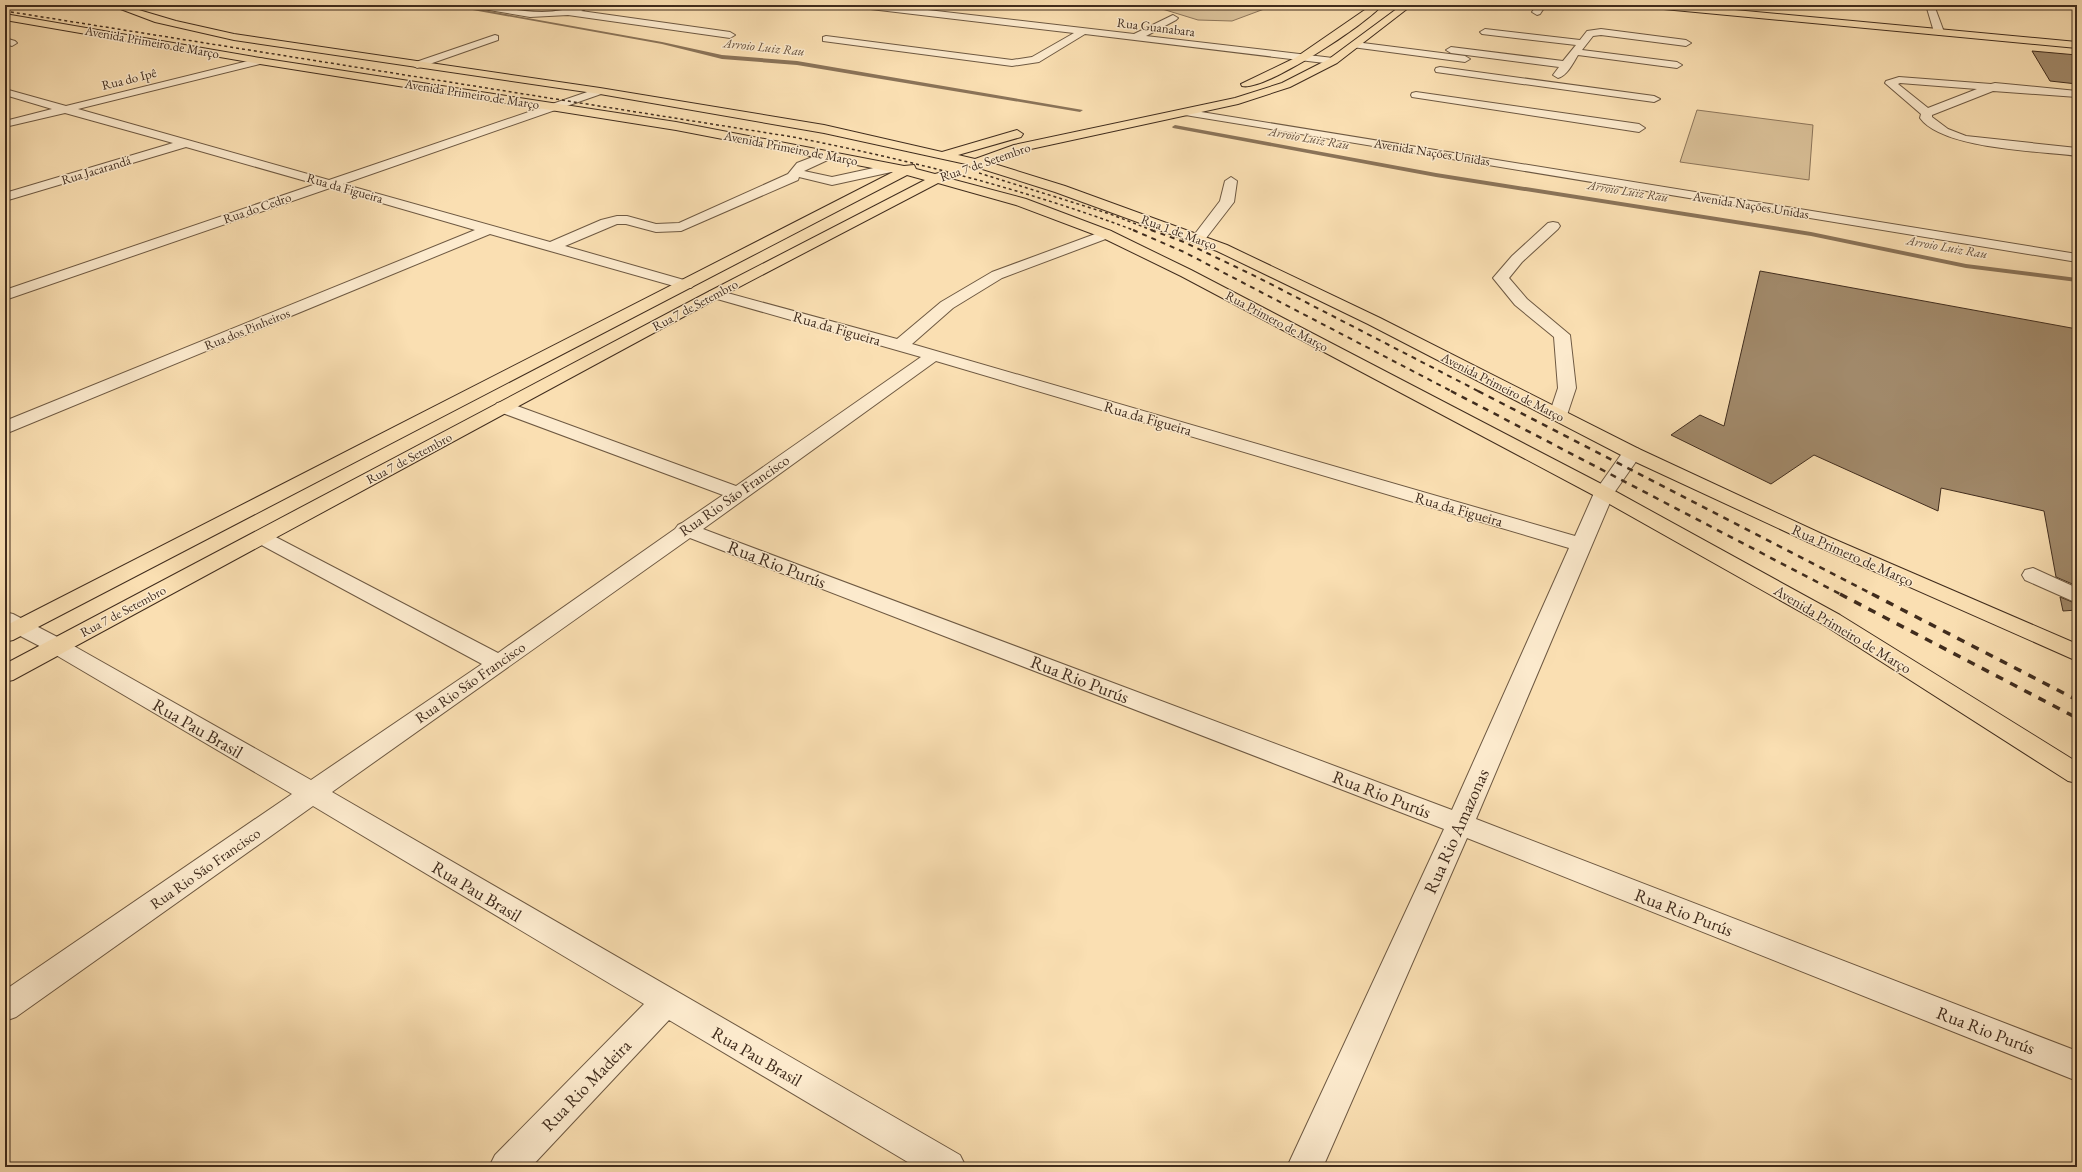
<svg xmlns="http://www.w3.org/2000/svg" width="2082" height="1172" font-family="'EB Garamond',serif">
	<rect width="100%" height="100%" fill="#fadfb2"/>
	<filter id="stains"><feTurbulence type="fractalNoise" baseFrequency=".005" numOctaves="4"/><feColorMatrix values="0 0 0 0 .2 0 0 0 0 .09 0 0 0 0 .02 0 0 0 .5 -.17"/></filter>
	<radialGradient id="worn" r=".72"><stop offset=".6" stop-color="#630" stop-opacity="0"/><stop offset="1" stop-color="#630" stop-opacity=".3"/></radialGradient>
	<g fill="#dac199" stroke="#8d765b">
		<path d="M1158 5H1275L1232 21 1198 20 1159 8Z"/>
		<path d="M1697 110 1813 125 1809 180 1680 162Z"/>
	</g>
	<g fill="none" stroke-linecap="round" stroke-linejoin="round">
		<g fill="#8a7358" fill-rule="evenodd">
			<path d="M445 5H455L662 42 722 55 797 61 1083 110 1080 112 797 65 722 59 662 44Z"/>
			<path d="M1175 125 1436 173 1811 232 1966 264 2077 278V282L1966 268 1811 236 1436 177 1173 128 1172 127Z"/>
		</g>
	</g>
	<g fill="#a1896a" stroke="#402c1d">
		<path d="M2032 51 2077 55V84L2050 81Z"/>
		<path d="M1760 271 2077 329V586L2056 577 2044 511 1941 488 1938 511 1814 455 1771 484 1671 435 1700 415 1724 426Z"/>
		<path d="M2060 597 2077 604V610L2063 611Z"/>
	</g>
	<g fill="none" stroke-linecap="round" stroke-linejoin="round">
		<defs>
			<g id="minor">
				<path d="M473 5C496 5 518 12 542 12 556 12 569 9 582 5L587 8 581 11 730 32 735 35 730 38 568 15 530 17 477 8Z"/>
				<path d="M858 5H885L1134 34 1173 15 1178 18 1176 20 1146 36 1333 58 1338 61 1333 64 1085 34 1039 62 1012 66 823 41V37L826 36 1012 60 1032 57 1074 33 862 8Z"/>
				<path d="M1537 5H1546L1540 14 1537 15 1532 12Z"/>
				<path d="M1926 5H1934L1944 32 1942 34 1939 35 1934 32Z"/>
				<path d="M1485 29 1580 40 1587 31 1601 29 1686 40 1691 43 1686 46 1601 35 1593 36 1582 50 1677 62 1682 65 1677 68 1578 55C1573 63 1567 76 1558 78L1553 75 1559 67 1451 53 1446 50 1451 47 1563 61 1576 45 1482 34 1480 32Z"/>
				<path d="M495 35 498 36V40L421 67 417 68 412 65 413 63Z"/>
				<path d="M5 38 15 41 17 43 12 46 5 44Z"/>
				<path d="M1355 42 1465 56 1470 59 1465 62 1352 47 1350 45Z"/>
				<path d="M260 58 264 59 265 61 264 63 78 109 329 180 596 89H604L605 91 604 93 343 184 550 242 601 220 617 216H627L656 224 679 223 788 174 797 163 828 151 834 155 832 158 804 171 832 177 892 164 898 168 896 171 832 185 799 177 798 180 681 231 656 232 626 224H617L565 246 691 282 694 285 691 288H681L490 234 5 434V421L475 230 330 188 5 300V290L316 184 186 147 5 201V193L173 143 65 113 5 127V121L52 109 5 95V89L66 106Z"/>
				<path d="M1440 67 1654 96 1660 99 1654 102 1436 72 1435 70 1436 68Z"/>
				<path d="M1899 77 1991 84 1995 83 2077 91V97L1993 91 1932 115V117L1948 129 1966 136 2077 148V156C2039 151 1942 149 1920 118L1921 114 1885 83 1886 81ZM1900 83 1977 89 1928 108 1898 84Z"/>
				<path d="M1416 92 1639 124 1645 128 1639 132 1412 97 1411 95 1412 93Z"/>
				<path d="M1189 110 2077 254V262L1185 115 1183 113Z"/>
				<path d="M1231 177 1237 181 1234 202 1203 242H1193L1191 239 1220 201 1225 181Z"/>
				<path d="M1553 222 1558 223 1560 226 1558 229 1522 262 1509 278 1527 299 1570 335 1576 388 1567 415 1564 419 1558 420 1552 419 1549 415 1558 388 1554 337 1515 305 1493 278 1512 256 1548 223Z"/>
				<path d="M1106 230 1111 231 1113 234 1111 237 1002 278 953 308 912 344 1575 536 1594 493 1625 449 1632 447 1639 449 1642 453 1614 493 1476 819 2077 1051V1081L1467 838 1323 1167H1287L1444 829 690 538 332 792 960 1155 966 1167H916L669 1020 531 1167H489L495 1155 644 1004 313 806 16 1017 5 1021V990L292 794 49 651 5 628V612L13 614 65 641 311 780 482 664 254 541 251 537 254 533 261 531 268 533 498 653 675 529 678 525 682 523 723 495 497 411 494 407 497 403 503 402 509 403 736 486 921 357 710 297 707 294 710 291H720L897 339 941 302 992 272ZM936 361 1569 548 1452 810 703 529Z"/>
				<path d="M2033 568 2077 588V603L2025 580 2022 575 2025 570Z"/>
			</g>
			<g id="major">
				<path d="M110 5H122L176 21 234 34 600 88 824 125 942 152 1017 130 1023 134 1021 137 958 155 975 159 1014 145 1235 98 1282 83 1329 59 1402 5H1412L1337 63 1290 87 1238 104 1017 152 988 162 1065 186 1227 245 1380 318 1639 449 1822 534 2077 644V661L1808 542 1625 457 1368 324 1217 251 1055 192 976 167 972 168 966 164 824 133 600 94 234 40 155 22Z"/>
				<path d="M1372 5H1382C1368 23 1264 92 1242 86L1241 84 1295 58Z"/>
				<path d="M1649 5H1682L2077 42V48L1653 8Z"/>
				<path d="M5 14 260 58 676 122 904 166 914 165 916 169 935 174 942 172 947 173V178L1026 199 1111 231 1191 270 1611 489 1840 615 2077 762V783L2068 781 1824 625 1597 497 1181 276 1101 237 1016 205 938 183 720 297 13 680 5 682V664L710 291 925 180 907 175 13 640 5 642V626L893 172 676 130 260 64 5 20Z"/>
			</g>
		</defs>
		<use href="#minor" stroke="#6e5942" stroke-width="2"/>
		<use href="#major" stroke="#402c1d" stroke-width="2"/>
		<use href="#minor" fill="#fceacd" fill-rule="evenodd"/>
		<use href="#major" fill="#fadfb2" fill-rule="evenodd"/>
		<g stroke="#402c1d" stroke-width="1.5" stroke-dasharray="3 3" stroke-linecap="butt">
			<path d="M5 11 793 137C910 160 1024 189 1136 231"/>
			<path d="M979 173 1110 214 1154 231"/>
		</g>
		<g stroke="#402c1d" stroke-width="2" stroke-dasharray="5 5" stroke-linecap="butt">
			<path d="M1133 230 1184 252 1453 392"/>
			<path d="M1151 230 1184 242 1259 278 1480 392"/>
		</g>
		<g stroke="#402c1d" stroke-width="2.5" stroke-dasharray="6 6" stroke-linecap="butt">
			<path d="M1451 391 1842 595"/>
			<path d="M1478 391 1874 595"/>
		</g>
		<g stroke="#402c1d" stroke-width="3.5" stroke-dasharray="8 8" stroke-linecap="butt">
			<path d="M1840 594 2077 718"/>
			<path d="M1872 594 2077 700"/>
		</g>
	</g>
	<g text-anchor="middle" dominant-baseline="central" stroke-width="3" stroke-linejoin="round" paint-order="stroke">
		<g font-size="13" fill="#402c1d" stroke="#fceacd">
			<text transform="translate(1156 27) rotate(7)">Rua Guanabara</text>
			<text transform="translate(152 42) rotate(10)">Avenida Primeiro de Março</text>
			<text transform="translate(129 79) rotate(-14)">Rua do Ipê</text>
			<text transform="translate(472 94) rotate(9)">Avenida Primeiro de Março</text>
			<text transform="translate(791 148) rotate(11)">Avenida Primeiro de Março</text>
			<text transform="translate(1432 152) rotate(9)">Avenida Nações Unidas</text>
			<text transform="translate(985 162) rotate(-19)">Rua 7 de Setembro</text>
			<text transform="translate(96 170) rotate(-17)">Rua Jacarandá</text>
			<text transform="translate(345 188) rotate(16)">Rua da Figueira</text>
			<text transform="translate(1751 205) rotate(9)">Avenida Nações Unidas</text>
			<text transform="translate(257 208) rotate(-19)">Rua do Cedro</text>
			<text transform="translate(1179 232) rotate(20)">Rua 1 de Março</text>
			<text transform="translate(695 305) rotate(-28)">Rua 7 de Setembro</text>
			<text transform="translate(1277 321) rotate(28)">Rua Primero de Março</text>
			<text transform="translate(247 329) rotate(-22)">Rua dos Pinheiros</text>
			<text transform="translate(1503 387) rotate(27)">Avenida Primeiro de Março</text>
			<text transform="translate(409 458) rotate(-28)">Rua 7 de Setembro</text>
			<text transform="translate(123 611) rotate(-28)">Rua 7 de Setembro</text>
		</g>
		<g font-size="13" font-style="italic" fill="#654f3a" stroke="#fceacd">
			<text transform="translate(764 47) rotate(6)">Arroio Luiz Rau</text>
			<text transform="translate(1309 138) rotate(10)">Arroio Luiz Rau</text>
			<text transform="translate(1628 191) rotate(9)">Arroio Luiz Rau</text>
			<text transform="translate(1947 247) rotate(10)">Arroio Luiz Rau</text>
		</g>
		<g font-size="15" fill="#402c1d" stroke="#fceacd">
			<text transform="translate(837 328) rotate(16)">Rua da Figueira</text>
			<text transform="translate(1148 418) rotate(16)">Rua da Figueira</text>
			<text transform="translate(734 495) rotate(-35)">Rua Rio São Francisco</text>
			<text transform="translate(1459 509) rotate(16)">Rua da Figueira</text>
			<text transform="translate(1853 555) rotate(24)">Rua Primero de Março</text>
			<text transform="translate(1843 629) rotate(31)">Avenida Primeiro de Março</text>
			<text transform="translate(470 682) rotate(-35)">Rua Rio São Francisco</text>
			<text transform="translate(205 868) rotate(-35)">Rua Rio São Francisco</text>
		</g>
		<g font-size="18" fill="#402c1d" stroke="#fceacd">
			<text transform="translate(777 564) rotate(21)">Rua Rio Purús</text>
			<text transform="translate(1080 679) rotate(21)">Rua Rio Purús</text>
			<text transform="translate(198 728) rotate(30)">Rua Pau Brasil</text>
			<text transform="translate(1382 794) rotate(21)">Rua Rio Purús</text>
			<text transform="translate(1456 831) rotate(-66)">Rua Rio Amazonas</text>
			<text transform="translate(477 891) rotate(31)">Rua Pau Brasil</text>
			<text transform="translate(1684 912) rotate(21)">Rua Rio Purús</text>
			<text transform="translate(1986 1030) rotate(21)">Rua Rio Purús</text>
			<text transform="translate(757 1056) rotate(30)">Rua Pau Brasil</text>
			<text transform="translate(586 1085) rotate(-46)">Rua Rio Madeira</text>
		</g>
	</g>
	<rect width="2082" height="1172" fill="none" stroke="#fadfb2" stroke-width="20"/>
	<rect x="6" y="6" width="2070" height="1160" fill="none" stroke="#402c1d" stroke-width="2"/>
	<rect x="10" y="10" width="2062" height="1152" fill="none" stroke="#402c1d"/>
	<rect width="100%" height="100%" filter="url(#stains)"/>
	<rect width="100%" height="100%" fill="url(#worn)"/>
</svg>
